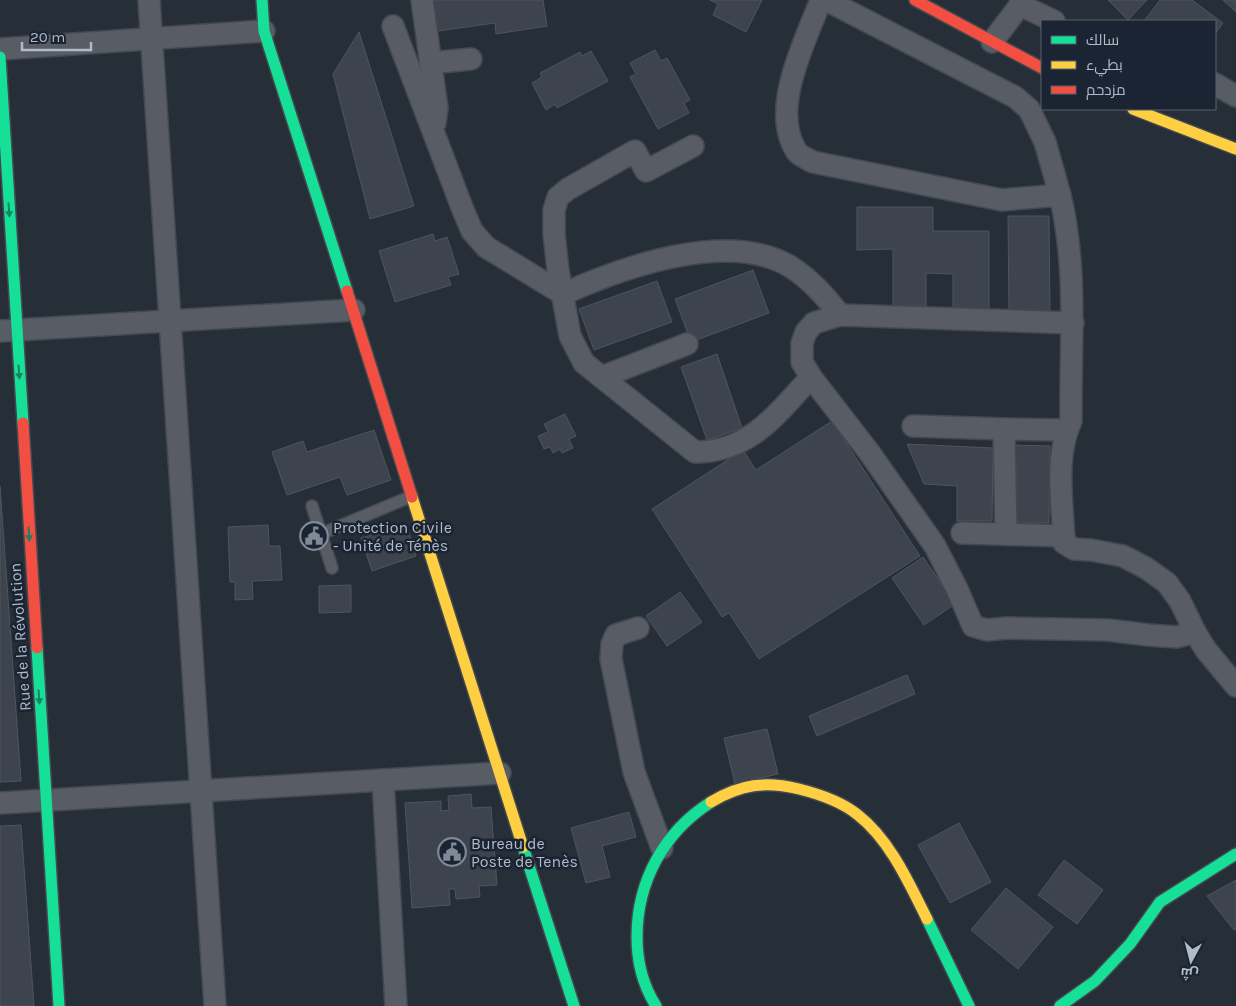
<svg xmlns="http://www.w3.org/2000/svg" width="1236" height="1006" font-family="Karla,Cairo,sans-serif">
	<rect width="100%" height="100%" fill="#262e37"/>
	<g fill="#3e444d" stroke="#4f555f">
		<path d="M426 0H543L547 26 496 34 495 23 431 32Z"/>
		<path d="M710 0H762L746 32 713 15 718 4Z"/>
		<path d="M1108 0H1147L1128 20Z"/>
		<path d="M1160 0H1192L1223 23 1215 34V21H1144Z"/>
		<path d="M1223 0H1236V12Z"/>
		<path d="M359 32 414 206 370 219 333 74Z"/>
		<path d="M655 50 661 61 667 58 690 100 684 103 689 113 658 129 630 77 636 74 630 63Z"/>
		<path d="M591 51 608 81 557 108 555 104 546 110 532 83 542 77 540 73 580 52 582 56Z"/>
		<path d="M857 207H933V231H989V314H953V274L926 273V306H893V249L857 250Z"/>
		<path d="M1008 216H1049L1050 312 1009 313Z"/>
		<path d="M433 234 435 241 447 237 459 274 448 277 451 285 395 302 379 251Z"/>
		<path d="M753 270 769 313 691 342 675 299Z"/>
		<path d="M657 281 672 322 594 350 579 309Z"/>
		<path d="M717 354 742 428 707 440 681 367Z"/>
		<path d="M565 414 576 436 569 439 573 448 562 453 560 449 553 453 550 447 544 449 538 436 548 432 544 424Z"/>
		<path d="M832 421 920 556 759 659 729 613 722 617 652 509 743 450 756 470Z"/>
		<path d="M374 430 391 480 347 495 340 477 287 495 272 452 303 441 307 452Z"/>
		<path d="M907 444 993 448 992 521H957V486L924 484Z"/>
		<path d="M1012 445 1050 446 1049 523H1011Z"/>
		<path d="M0 486 21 781 0 782Z"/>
		<path d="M406 524 416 556 372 571 361 538Z"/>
		<path d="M268 525 269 546H280L282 580 252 581 253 599 235 600V582H230L228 527Z"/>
		<path d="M923 557 955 604 924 625 892 578Z"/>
		<path d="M351 585V612L319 613V586Z"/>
		<path d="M680 592 702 622 667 646 646 616Z"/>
		<path d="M907 675 915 694 817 736 809 716Z"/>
		<path d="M767 729 778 774 735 784 724 738Z"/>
		<path d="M471 794 472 808 491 807 497 885 479 886 480 897 456 899 455 889H449L450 905 412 908 405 803 441 801V811L449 810 448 796Z"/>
		<path d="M629 812 636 837 602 846 610 877 586 883 571 828Z"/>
		<path d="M959 823 991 882 950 903 918 845Z"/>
		<path d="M21 825 34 1006H0V826Z"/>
		<path d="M1064 860 1103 890 1077 924 1038 895Z"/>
		<path d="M1236 880V929L1234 930 1207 896Z"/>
		<path d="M1006 888 1053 927 1018 969 971 930Z"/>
	</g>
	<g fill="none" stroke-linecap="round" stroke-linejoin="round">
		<defs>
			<g id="lane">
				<path d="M312 506 332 568"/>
				<path d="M321 534 412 496"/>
			</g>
			<g id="street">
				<path d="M149 0 215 1006"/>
				<path d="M422 0 437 108 435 123"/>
				<path d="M821 0C805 41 769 111 797 152 800 156 808 159 813 162L1002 200 1060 195C1078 270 1070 345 1071 421 1054 457 1063 505 1064 543L1074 549 1091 550 1123 556 1146 568 1167 583 1180 601 1195 632"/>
				<path d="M826 0 1015 97 1029 109 1045 142 1060 195"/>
				<path d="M1020 5 1054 21"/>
				<path d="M393 26 463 210 472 231 486 247 563 294C623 267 729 229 791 267 811 280 825 296 840 315"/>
				<path d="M992 42 1024 0"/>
				<path d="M0 49 264 31"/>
				<path d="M430 63 471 59"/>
				<path d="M1215 84 1236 96"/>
				<path d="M693 146 646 171 635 151 568 189 558 197 554 210V234L558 270 570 336 584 363 695 452C750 452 777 414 811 377"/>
				<path d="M1073 323 840 315 814 323 806 332 802 343V362L811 377 869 452 935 546 957 589 973 626 987 630 1007 628 1108 630 1148 635 1177 637 1195 632 1206 650 1236 686"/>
				<path d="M0 331 354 310"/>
				<path d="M602 377 687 344"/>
				<path d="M913 426 1004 429"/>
				<path d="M962 533 1064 536"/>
				<path d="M1006 534 1004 429 1067 430"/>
				<path d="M638 628 616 635 612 644 611 659 634 772 662 848"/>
				<path d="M383 780 396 1006"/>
				<path d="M0 803 500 773"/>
			</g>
			<g id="fast">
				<path d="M262 0 264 31 347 291"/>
				<path d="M0 57 23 423"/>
				<path d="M37 648 59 1006"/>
				<path d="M523 847 574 1006"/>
				<path d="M927 919 969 1006"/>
				<path d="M656 1006C642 984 637 962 637 937 637 881 664 832 711 802"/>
				<path d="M1060 1006 1095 981 1130 944 1160 902 1236 854"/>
			</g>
			<g id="slow">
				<path d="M1133 109 1236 149"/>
				<path d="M412 497 523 847"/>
				<path d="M711 802C741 784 765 781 799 789 819 794 841 801 858 815 890 840 909 883 927 919"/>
			</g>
			<g id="jam">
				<path d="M915 0 1042 68"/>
				<path d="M347 291 412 497"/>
				<path d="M23 423 37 648"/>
			</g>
		</defs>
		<use href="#lane" stroke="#444950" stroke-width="14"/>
		<use href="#street" stroke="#444950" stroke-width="24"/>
		<use href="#fast" stroke="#444950" stroke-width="14"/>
		<use href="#slow" stroke="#444950" stroke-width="14"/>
		<use href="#jam" stroke="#444950" stroke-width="14"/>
		<use href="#lane" stroke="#585c64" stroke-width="11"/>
		<use href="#street" stroke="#585c64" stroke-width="21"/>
		<use href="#fast" stroke="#16e098" stroke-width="11"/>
		<use href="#slow" stroke="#ffcf43" stroke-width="11"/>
		<use href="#jam" stroke="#f24e42" stroke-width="11"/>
	</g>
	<defs><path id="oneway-solid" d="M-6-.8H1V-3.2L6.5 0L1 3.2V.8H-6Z" transform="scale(1.25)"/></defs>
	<g fill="#188265">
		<use href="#oneway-solid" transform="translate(9 210) rotate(86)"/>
		<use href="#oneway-solid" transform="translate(19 372) rotate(86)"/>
		<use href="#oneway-solid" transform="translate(29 534) rotate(86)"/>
		<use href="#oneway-solid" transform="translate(39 697) rotate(86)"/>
	</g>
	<defs>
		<symbol id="civic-ring" viewBox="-11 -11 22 22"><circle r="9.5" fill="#1a2432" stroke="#808996" stroke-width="1.5"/><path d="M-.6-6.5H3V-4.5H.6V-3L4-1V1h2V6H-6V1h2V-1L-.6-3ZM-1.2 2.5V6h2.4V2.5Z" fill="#808996"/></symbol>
	</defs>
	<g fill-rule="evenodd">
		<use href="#civic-ring" x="298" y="520" width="32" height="32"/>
		<use href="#civic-ring" x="436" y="836" width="32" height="32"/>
	</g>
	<g text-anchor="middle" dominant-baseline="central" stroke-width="5" stroke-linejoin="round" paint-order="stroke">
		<g font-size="16" fill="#b0bac9" stroke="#1a2432" text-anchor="start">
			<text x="333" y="527">Protection Civile<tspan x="333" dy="18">- Unité de Ténès</tspan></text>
			<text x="471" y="843">Bureau de<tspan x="471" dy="18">Poste de Tenès</tspan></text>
		</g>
		<g font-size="16" fill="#b0bac9" stroke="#1a2432">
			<text transform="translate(20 637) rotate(-94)">Rue de la Révolution</text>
		</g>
	</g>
	<rect x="1041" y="20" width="175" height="90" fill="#1a2432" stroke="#56606e"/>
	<rect x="1051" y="36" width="25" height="8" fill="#16e098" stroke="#56606e"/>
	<text x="1086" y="45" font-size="15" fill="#b0bac9">سالك</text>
	<rect x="1051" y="61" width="25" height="8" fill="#ffcf43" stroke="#56606e"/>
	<text x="1086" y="70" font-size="15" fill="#b0bac9">بطيء</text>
	<rect x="1051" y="86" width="25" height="8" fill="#f24e42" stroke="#56606e"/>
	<text x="1086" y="95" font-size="15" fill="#b0bac9">مزدحم</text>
	<g transform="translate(1191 961) rotate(187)" stroke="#1a2432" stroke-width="4" paint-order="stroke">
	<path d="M0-4L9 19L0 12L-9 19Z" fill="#b0bac9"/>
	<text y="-8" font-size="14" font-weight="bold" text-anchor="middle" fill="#b0bac9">ش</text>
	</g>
	<path d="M22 42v8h69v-8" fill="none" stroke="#b0bac9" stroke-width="2.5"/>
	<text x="30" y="42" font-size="15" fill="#b0bac9" stroke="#1a2432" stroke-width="4" paint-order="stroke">20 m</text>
</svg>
